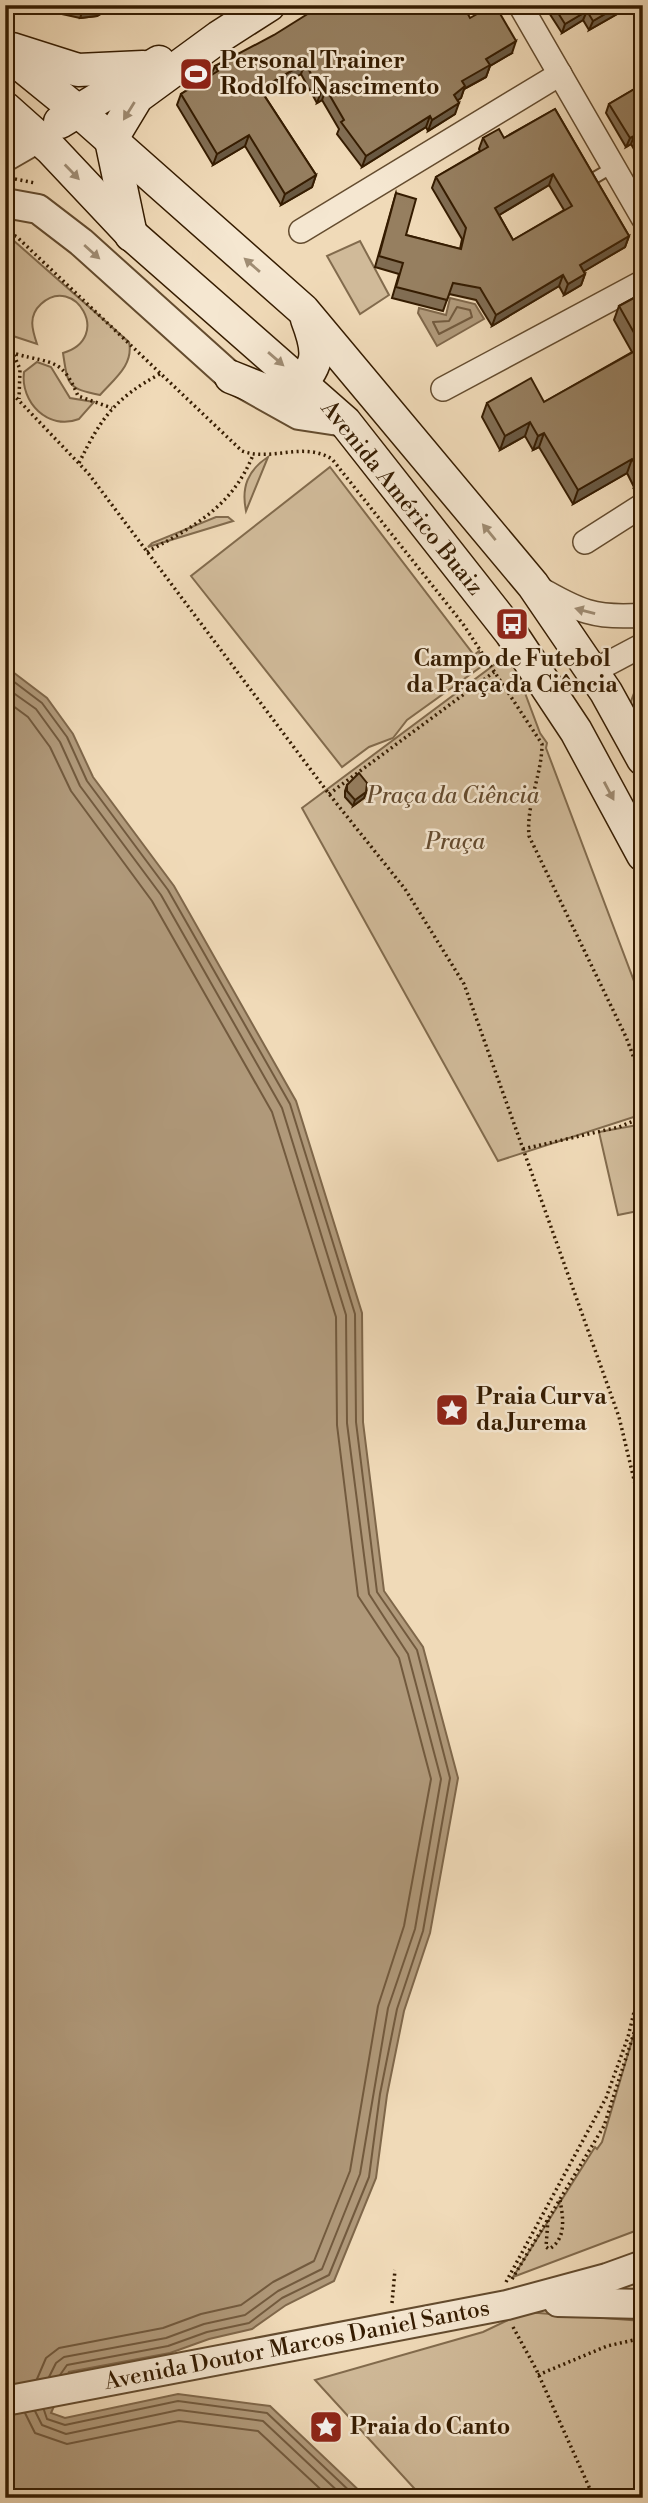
<svg xmlns="http://www.w3.org/2000/svg" width="648" height="2503" font-family="'Libre Bodoni',serif">
	<rect width="100%" height="100%" fill="#f0dab8"/>
	<filter id="stains"><feTurbulence type="fractalNoise" baseFrequency=".00286" numOctaves="4"/><feColorMatrix values="0 0 0 0 .2 0 0 0 0 .09 0 0 0 0 .02 0 0 0 .5 -.17"/></filter>
	<radialGradient id="worn" r=".72"><stop offset=".6" stop-color="#630" stop-opacity="0"/><stop offset="1" stop-color="#630" stop-opacity=".3"/></radialGradient>
	<g fill="#d0ba99" stroke="#826b4d" stroke-width="2">
		<path d="M5 233 129 342C134 365 114 379 100 395 67 388 68 386 63 353 114 338 74 273 41 304 28 316 32 329 37 344L13 336 5 330Z"/>
		<path d="M360 241 389 295 360 314 327 256Z"/>
		<path d="M37 362 51 367 70 398 94 402 79 419C48 431 20 402 24 372Z"/>
		<path d="M268 457 246 511C241 487 248 470 268 457Z"/>
		<path d="M330 467 474 655 479 651 482 666 407 720 393 738 369 747 342 767 191 576Z"/>
		<path d="M216 517H228L233 521 148 547 152 543Z"/>
		<path d="M510 653 540 733 547 743 546 748 643 1005V1114L498 1161 302 808Z"/>
		<path d="M643 669V729L630 704Z"/>
		<path d="M643 1124V1210L618 1215 599 1132Z"/>
		<path d="M643 2003V2228L513 2277 595 2147 597 2149 602 2142Z"/>
		<path d="M525 2312 643 2321V2498H423L315 2380 483 2332Z"/>
	</g>
	<g fill="#b0997a" stroke="#7f674a" stroke-width="2">
		<path d="M450 298 475 304 484 319 437 346 418 313 419 308 446 315Z"/>
		<path d="M5 666 47 698 73 734 93 777 174 886 296 1101 362 1313 363 1422 384 1591 423 1647 458 1778 430 1933 404 2011 387 2095 376 2178 334 2281 286 2305 252 2329 209 2339 170 2353 69 2372 51 2413 65 2418 178 2394 270 2406 367 2498H5Z"/>
	</g>
	<g fill="none" stroke-linecap="round" stroke-linejoin="round">
		<g stroke="#725a3e" stroke-width="2">
			<path d="M457 307 470 310 472 317 439 334 433 322 449 321Z"/>
			<path d="M5 675 42 703 67 737 87 781 168 890 290 1104 355 1314 356 1422 377 1592 417 1650 450 1778 423 1931 397 2009 380 2094 369 2177 329 2275 282 2298 249 2323 207 2332 168 2346 67 2365 60 2375"/>
			<path d="M5 687 36 709 60 742 80 786 161 895 282 1108 346 1315 347 1423 369 1594 408 1654 441 1779 415 1929 388 2008 360 2174 322 2269 278 2291 245 2315 204 2324 166 2338 64 2357 56 2363 49 2377"/>
			<path d="M5 700 28 717 50 747 71 791 152 901 272 1112 336 1317 337 1425 358 1596 399 1658 431 1779 404 1926 378 2006 350 2171 314 2261 273 2282 241 2305 201 2314 163 2328 59 2348 46 2358 37 2379"/>
			<path d="M44 2410 47 2419 65 2425 178 2401 267 2413 357 2498"/>
			<path d="M35 2411 42 2425 66 2434 179 2410 263 2421 345 2498"/>
			<path d="M25 2413 35 2433 67 2444 179 2421 258 2431 330 2498"/>
		</g>
		<defs>
			<path id="service" d="M596 177 613 167"/>
			<g id="minor">
				<path d="M520 5 643 218"/>
				<path d="M301 231 560 74"/>
				<path d="M443 389 643 282"/>
				<path d="M585 542 643 505"/>
				<path d="M537 587C578 611 595 619 643 615"/>
				<path d="M592 672 643 645"/>
			</g>
			<g id="tertiary">
				<path d="M5 157 38 138"/>
				<path d="M5 203 38 209 81 242 231 377 299 415 345 422"/>
				<path d="M558 2302 643 2304"/>
				<path d="M5 2401 507 2305 607 2278 643 2265"/>
			</g>
			<g id="secondary">
				<path d="M12 49 78 70 143 67"/>
				<path d="M5 52 85 117 303 310 533 585 606 692 643 759"/>
				<path d="M5 108 51 149 132 235 345 422 511 633 576 731 643 855"/>
				<path d="M60 122 159 62"/>
				<path d="M111 140 137 97 219 37 269 5"/>
				<path d="M111 140 131 235"/>
				<path d="M231 377 279 396 292 394C319 364 321 356 307 319"/>
			</g>
		</defs>
		<use href="#service" stroke="#644c2f" stroke-width="14"/>
		<use href="#minor" stroke="#644c2f" stroke-width="26"/>
		<use href="#tertiary" stroke="#644c2f" stroke-width="32"/>
		<use href="#secondary" stroke="#351c01" stroke-width="35"/>
		<g stroke="#351c01" stroke-width="3.5" stroke-dasharray="2 3.5" stroke-linecap="butt">
			<path d="M15 179 35 183"/>
			<path d="M5 230 17 237 242 451C272 462 303 441 332 459L463 624 542 744C542 775 526 804 529 836L626 1037 643 1082"/>
			<path d="M5 335 20 369 19 399"/>
			<path d="M16 354C53 364 62 358 78 396L112 408"/>
			<path d="M5 386 88 473 329 794 405 889 464 984 619 1417 643 1517"/>
			<path d="M79 463C101 418 115 398 160 374"/>
			<path d="M147 552C193 527 232 507 253 455"/>
			<path d="M329 794 494 672"/>
			<path d="M523 1149 619 1127 643 1117"/>
			<path d="M548 2220 546 2247 549 2249C567 2239 563 2217 560 2200"/>
			<path d="M512 2279 604 2126 643 2005"/>
			<path d="M506 2282 606 2098 628 2037 643 1975"/>
			<path d="M392 2303 395 2270"/>
			<path d="M513 2327 536 2369 594 2498"/>
			<path d="M538 2375 607 2346 643 2338"/>
		</g>
		<use href="#service" stroke="#f5e7d1" stroke-width="10"/>
		<use href="#minor" stroke="#f5e7d1" stroke-width="23"/>
		<use href="#tertiary" stroke="#f5e7d1" stroke-width="28"/>
		<use href="#secondary" stroke="#f5e7d1" stroke-width="32"/>
	</g>
	<g fill="#816d53" stroke="#351c01" stroke-width="2" fill-rule="evenodd">
		<path d="M49 5H116L97 16 80 18 62 14Z"/>
		<path d="M544 5H621L617 14 589 30 583 20 562 33Z"/>
		<path d="M470 18 512 53 490 66 486 77 464 89 461 98 457 101 455 114 428 131 426 127 362 167 337 134 339 129 322 100 317 103 301 74 264 95 316 175 312 187 281 205 245 146 213 165 177 105 181 94 211 75 215 66Z"/>
		<path d="M643 84V165L631 144 626 147 606 113 609 104Z"/>
		<path d="M555 109 629 236 625 247 584 271 585 274 581 285 564 295 559 286 492 326 476 300 449 294 443 311 392 298 399 274 375 267 396 193 406 235 460 249 462 239 432 188 436 177 480 151 479 149 483 138H504ZM549 185 564 210 513 240 499 215Z"/>
		<path d="M643 293V482L634 487 627 473 573 504 539 447 533 450 525 436 500 450 482 417 487 403 544 402 632 352 614 320 619 306Z"/>
		<path d="M643 532V562L634 546 638 535Z"/>
		<path d="M347 785 366 792 364 798 353 806 345 797V791Z"/>
	</g>
	<g fill="#695943" stroke="#351c01" stroke-width="2">
		<path d="M85 5H116L97 16 80 18Z"/>
		<path d="M621 5 617 14 589 30 593 21Z"/>
		<path d="M587 11 583 20 562 33 565 24Z"/>
		<path d="M516 41 512 53 490 66 486 77 464 89 461 98 450 106 454 95 462 81 486 59Z"/>
		<path d="M305 63 301 74 256 100 260 89Z"/>
		<path d="M326 89 322 100 317 103 321 92Z"/>
		<path d="M459 103 455 114 428 131 432 120Z"/>
		<path d="M430 116 426 127 362 167 366 156Z"/>
		<path d="M249 135 245 146 213 165 217 154Z"/>
		<path d="M634 136 631 144 626 147 630 138Z"/>
		<path d="M553 174 549 185 491 220 495 208Z"/>
		<path d="M316 175 312 187 281 205 285 194Z"/>
		<path d="M629 236 625 247 576 276 580 265Z"/>
		<path d="M585 274 581 285 564 295 568 284Z"/>
		<path d="M563 275 559 286 492 326 496 315Z"/>
		<path d="M530 422 525 436 500 450 505 436Z"/>
		<path d="M544 433 539 447 533 450 538 436Z"/>
		<path d="M632 459 627 473 573 504 578 490Z"/>
		<path d="M643 471V482L634 487 640 472Z"/>
		<path d="M366 792 364 798 353 806 355 800Z"/>
	</g>
	<g fill="#967f60" stroke="#351c01" stroke-width="2" fill-rule="evenodd">
		<path d="M322 5H463L470 18 493 5H495L516 41 486 59 490 65 462 81 465 86 454 95 459 103 432 120 430 116 366 156 341 122 344 120 326 89 321 92 305 63 260 89 316 175 285 194 249 135 217 154 181 94 218 71 215 66 274 35Z"/>
		<path d="M553 5H620L593 21 587 11 565 24Z"/>
		<path d="M643 84V150L634 136 630 138 609 104Z"/>
		<path d="M555 109 629 236 580 265 585 274 568 284 563 275 496 315 480 288 453 283 447 300 396 287 403 263 379 256 396 193 416 199 406 235 461 249 466 228 436 177 488 147 483 138 499 129 504 138ZM553 174 572 206 513 240 495 208Z"/>
		<path d="M643 293V471L640 472 632 459 578 490 544 433 538 436 530 422 505 436 487 403 531 378 544 402 642 347 619 306Z"/>
		<path d="M643 532V544L638 535Z"/>
		<path d="M359 773 367 783 366 792 355 800 347 791V785Z"/>
	</g>
	<defs><path id="oneway-solid" d="M-6-.8H1V-3.2L6.5 0L1 3.2V.8H-6Z" transform="scale(1.75)"/></defs>
	<g fill="#9f8c73">
		<use href="#oneway-solid" transform="translate(129 111) rotate(122)"/>
		<use href="#oneway-solid" transform="translate(72 172) rotate(46)"/>
		<use href="#oneway-solid" transform="translate(92 252) rotate(42)"/>
		<use href="#oneway-solid" transform="translate(252 265) rotate(-139)"/>
		<use href="#oneway-solid" transform="translate(276 359) rotate(41)"/>
		<use href="#oneway-solid" transform="translate(489 532) rotate(-129)"/>
		<use href="#oneway-solid" transform="translate(585 611) rotate(-165)"/>
		<use href="#oneway-solid" transform="translate(609 791) rotate(62)"/>
	</g>
	<defs>
		<symbol id="stadium-square" viewBox="-11 -11 22 22"><rect x="-9" y="-9" width="18" height="18" rx="4" fill="#8f2418" stroke="#f5e7d1"/><path d="M0-5a6.5 5 0 1 0 0 10a6.5 5 0 1 0 0-10ZM-3.5-1.8h7v3.6h-7Z" fill="#fff"/></symbol>
		<symbol id="bus-square" viewBox="-11 -11 22 22"><rect x="-9" y="-9" width="18" height="18" rx="4" fill="#8f2418" stroke="#f5e7d1"/><path d="M-5-6H5V4H4V6H2V4H-2V6H-4V4H-5ZM-3.5-4V0h7V-4ZM-3.5 1.2v1.5H-2V1.2ZM2 1.2v1.5H3.5V1.2Z" fill="#fff"/></symbol>
		<symbol id="sight-square" viewBox="-11 -11 22 22"><rect x="-9" y="-9" width="18" height="18" rx="4" fill="#8f2418" stroke="#f5e7d1"/><path d="M0-6L1.8-2.2L6-1.7L2.9 1.2L3.7 5.4L0 3.3L-3.7 5.4L-2.9 1.2L-6-1.7L-1.8-2.2Z" fill="#fff"/></symbol>
	</defs>
	<g fill-rule="evenodd">
		<use href="#stadium-square" x="177" y="55" width="38" height="38"/>
		<use href="#bus-square" x="493" y="605" width="38" height="38"/>
		<use href="#sight-square" x="433" y="1391" width="38" height="38"/>
		<use href="#sight-square" x="307" y="2408" width="38" height="38"/>
	</g>
	<g text-anchor="middle" dominant-baseline="central" stroke-width="5" stroke-linejoin="round" paint-order="stroke">
		<g font-size="23" font-weight="bold" fill="#351c01" stroke="#f5e7d1" text-anchor="start">
			<text x="220" y="61">Personal Trainer<tspan x="220" dy="26">Rodolfo Nascimento</tspan></text>
			<text x="512" y="659" text-anchor="middle">Campo de Futebol<tspan x="512" dy="26">da Praça da Ciência</tspan></text>
			<text x="476" y="1397">Praia Curva<tspan x="476" dy="26">da Jurema</tspan></text>
			<text x="350" y="2427">Praia do Canto</text>
		</g>
		<g font-size="23" fill="#351c01" stroke="#f5e7d1">
			<text transform="translate(402 498) rotate(51)">Avenida Américo Buaiz</text>
			<text transform="translate(297 2345) rotate(-11)">Avenida Doutor Marcos Daniel Santos</text>
		</g>
		<g font-size="23" font-style="italic" fill="#644b2f" stroke="#f5e7d1">
			<text x="453" y="796">Praça da Ciência</text>
			<text x="455" y="842">Praça</text>
		</g>
	</g>
	<rect width="648" height="2503" fill="none" stroke="#f0dab8" stroke-width="28"/>
	<rect x="7" y="7" width="634" height="2489" fill="none" stroke="#351c01" stroke-width="3.5"/>
	<rect x="14" y="14" width="620" height="2475" fill="none" stroke="#351c01" stroke-width="2"/>
	<rect width="100%" height="100%" filter="url(#stains)"/>
	<rect width="100%" height="100%" fill="url(#worn)"/>
</svg>
